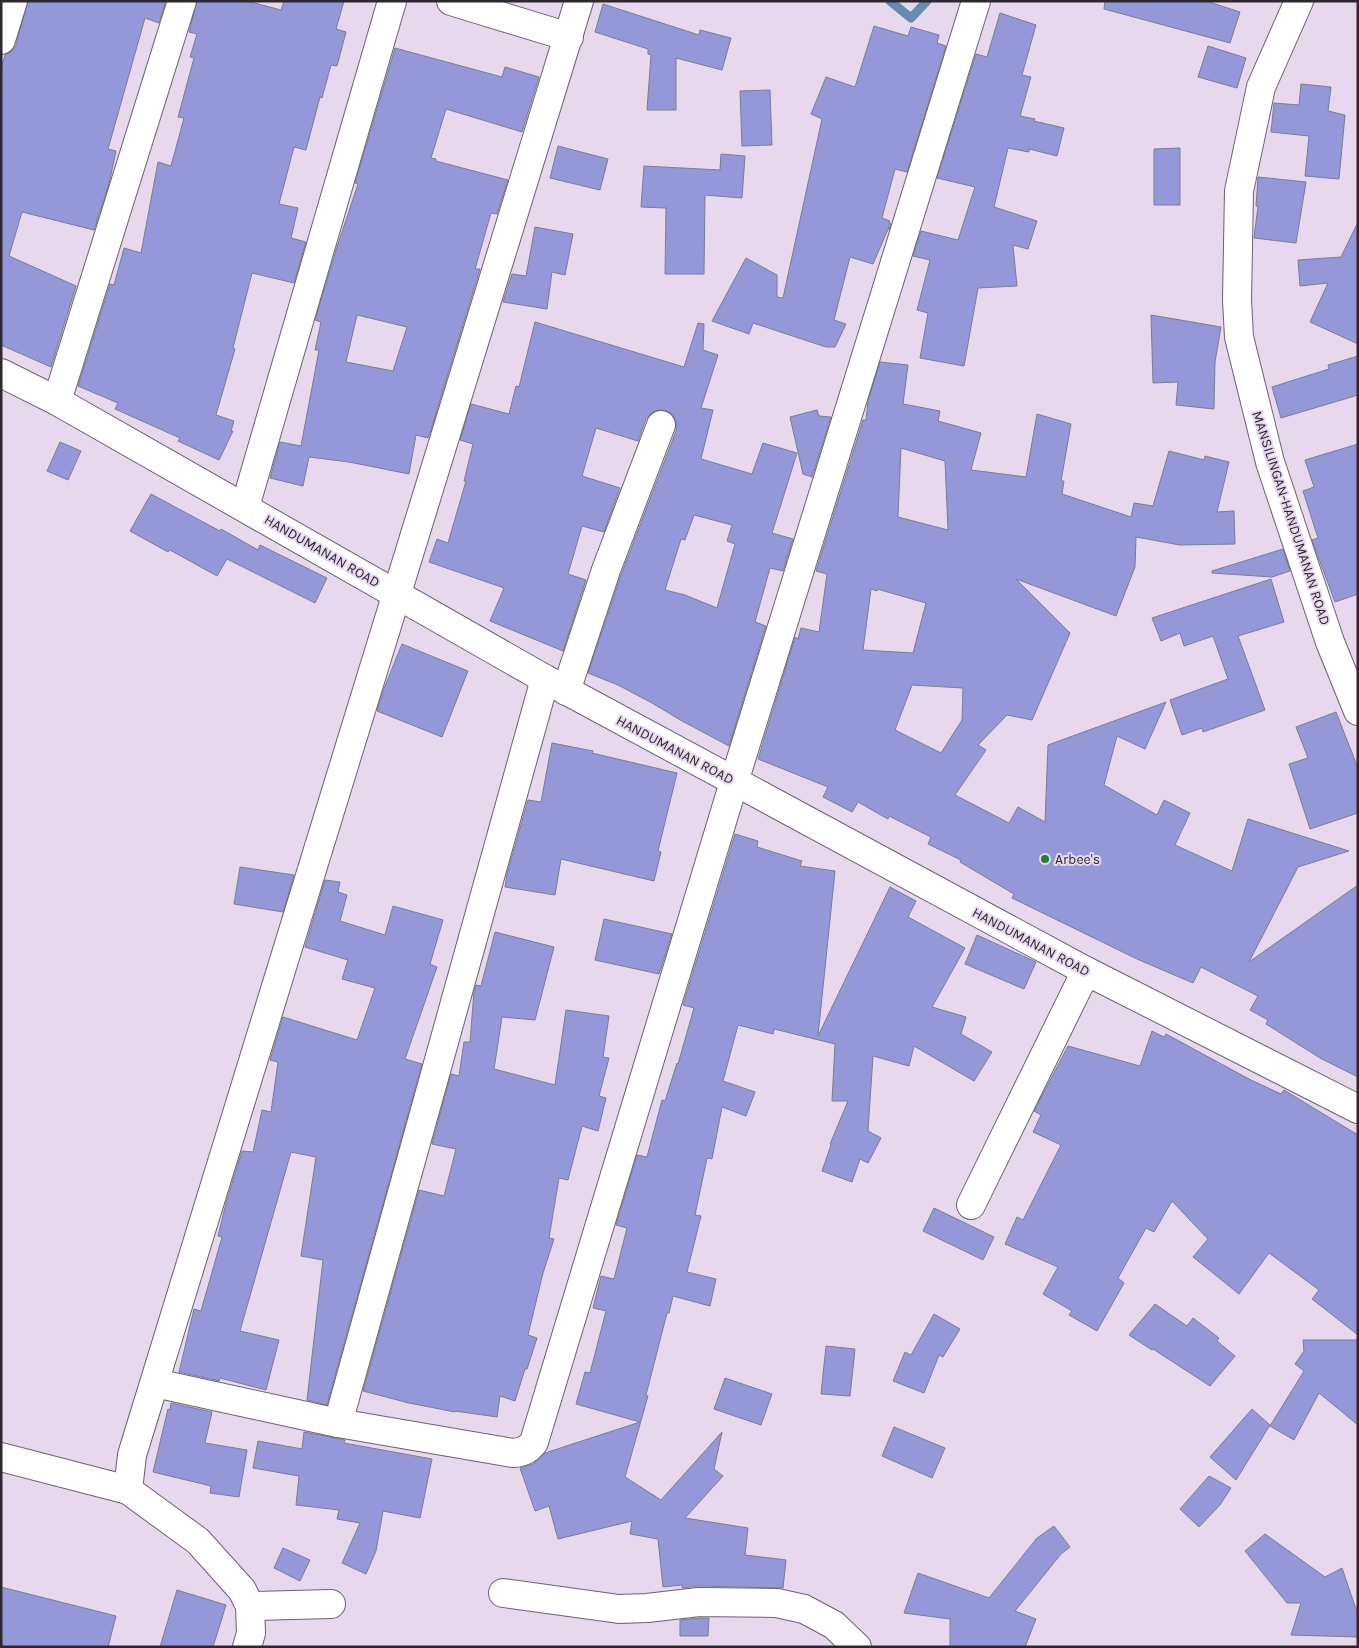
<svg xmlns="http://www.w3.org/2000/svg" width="1359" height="1648" font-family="Karla,sans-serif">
	<rect width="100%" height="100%" fill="#e7d8ee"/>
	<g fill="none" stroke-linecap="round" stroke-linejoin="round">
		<path stroke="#668bb2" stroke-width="9" d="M890 1 911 18 927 1"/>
	</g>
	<g fill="#9598d8" stroke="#7a7c93" fill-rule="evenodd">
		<path d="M28 1H166L159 23 145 18 108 149 116 151 109 184 94 230 22 212 9 256 76 286 51 367 1 345V68L5 55 12 51 16 45Z"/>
		<path d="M197 1H247L281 10 284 1H344L336 29 346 32 337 66 331 65 322 98 320 97 306 150 294 147 279 204 298 208 291 238 306 242 294 283 252 273 233 348 235 349 216 415 234 421 231 431H233L219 460 178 441 180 438 115 409 118 403 78 386 110 284 114 285 124 248 141 253 158 162 171 166 184 118 178 117 194 58 190 57 197 34 189 32Z"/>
		<path d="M1105 1H1206L1240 12 1230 43 1104 9Z"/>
		<path d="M603 4 699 35 700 30 731 38 722 70 676 58V110H647L651 55 648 54V49L595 32Z"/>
		<path d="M1000 13 1036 25 1022 75 1031 77 1020 116 1035 119 1034 121 1064 128 1057 156 1029 149V152L1008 148 994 207 1037 221 1028 249 1013 245 1017 286 978 288 964 366 920 358 928 313 917 310 930 260 913 256 921 231 958 240 975 187 937 178 976 54 987 57Z"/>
		<path d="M874 26 908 36 911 27 939 35 937 43 946 46 907 172 895 169 882 218 890 221 889 223 891 224 889 230V227L873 264 850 257 834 320 846 324 835 347H826L753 323 749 334 712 321 746 258 777 275V297L783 298 822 119 811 114 826 77 855 87Z"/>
		<path d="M1208 46 1246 58 1237 88 1198 77Z"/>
		<path d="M395 48 502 77 505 67 539 77 522 132 446 109 431 158 436 159V161L508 180 497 214 491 213 475 269H480L430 433 428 438 416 435 409 474 349 462 309 457 303 486 270 478 280 442 301 446 319 350H315L321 322 315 320 336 250 358 184 355 183ZM357 315 407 327 393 371 346 362Z"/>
		<path d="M1301 84 1331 87 1328 111 1345 115 1339 179 1305 176 1309 136 1271 132 1274 103 1299 105Z"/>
		<path d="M770 90 772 145 742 146 740 91Z"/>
		<path d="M558 146 608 159 600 190 550 178Z"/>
		<path d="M1180 148V205H1154V149Z"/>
		<path d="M721 154 745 156 742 198 705 195 704 274H665L666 208 641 207 644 166 720 170Z"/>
		<path d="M1258 177 1306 182 1296 243 1254 238 1258 206H1256Z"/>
		<path d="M1358 222V344L1310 322 1328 283 1300 286 1298 260 1341 257Z"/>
		<path d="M535 227 573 234 565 275 552 272 547 309 503 302 512 274 526 276Z"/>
		<path d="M1151 315 1221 327 1215 362 1214 409 1176 405 1178 382 1153 383Z"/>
		<path d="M535 322 684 367 698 323 704 324 703 350 718 355 701 408 713 410 701 459 752 474 763 443 797 453 772 533 793 539 783 571 770 568 755 622 766 626 729 746 682 721 652 703 618 685 588 673 621 575 676 431V422L673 415 667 411 658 410 651 413 646 419 638 441 596 428 582 476 620 488 604 532 582 526 568 574 586 580 563 651 490 621 504 588 429 562 437 539 448 543 466 481H464L473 444 460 440 471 404 509 414 516 386 519 387ZM694 515 732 525 727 541 735 544 717 608 685 595 665 590 681 539 685 540Z"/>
		<path d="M1358 356V395L1281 418 1272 387 1329 369 1328 365Z"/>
		<path d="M880 362 908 365 903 404 940 411 938 421 981 433 971 470 1026 477 1037 414 1071 424 1061 481H1064L1062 494 1131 517 1134 503 1153 506 1169 451 1204 460 1205 456 1229 462 1217 512 1234 511 1235 544 1180 545 1136 537 1135 567 1116 616 1016 579 1070 633 1032 720 1007 715 978 745 986 750 955 795 1009 823 1018 807 1045 822 1048 745 1166 702 1145 749 1117 736 1104 785 1157 815 1164 800 1190 813 1175 845 1232 871 1248 819 1349 851 1298 867 1249 962 1358 885V1077L1320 1058 1266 1024 1268 1020 1250 1010 1258 996 1201 967 1193 983 1137 959 1012 898 1014 894 960 862 961 860 928 844 931 837 889 816 888 819 858 802 852 812 823 797 828 787 758 759 795 637 798 639 801 628 819 632 827 574 816 571 863 420H866L868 401ZM901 448 945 461 948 530 898 517ZM871 589 877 591V589L926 603 913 653 863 650ZM912 685 963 688 962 720 941 753 895 730Z"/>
		<path d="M817 410 819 416 831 417 812 477 803 474 790 417Z"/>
		<path d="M60 442 81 451 68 480 47 471Z"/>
		<path d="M1358 444V594L1335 602 1312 540 1318 538 1303 491 1314 487 1305 460Z"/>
		<path d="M151 494 220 531 221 529 258 550 260 545 327 578 315 603 227 559 217 576 170 550 168 552 130 531Z"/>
		<path d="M1283 549 1290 571 1272 577 1212 573V571Z"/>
		<path d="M1271 579 1284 622 1238 636 1265 710 1203 732 1202 728 1182 735 1170 700 1228 679 1213 636 1184 646 1180 633 1161 641 1152 618Z"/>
		<path d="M402 644 468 671 442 737 377 711 383 691Z"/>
		<path d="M1336 712 1358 768V813L1310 829 1289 764 1308 758 1296 727Z"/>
		<path d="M552 743 593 751 592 753 677 773 658 851 661 852 654 881 561 859 555 895 505 887 507 874 528 800 541 802Z"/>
		<path d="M735 834 758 841 757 847 802 861 800 866 835 871 818 1036 890 887 916 901 908 917 965 948 932 1007 966 1017 961 1034 992 1052 974 1081 914 1046 909 1066 873 1056 868 1131 881 1138 868 1163 860 1159 852 1182 822 1171 831 1145 830 1144 848 1101H832L835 1044 774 1029 773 1034 738 1025 723 1081 755 1092 746 1116 722 1107 712 1159 707 1158 695 1215 701 1216 687 1272 716 1279 710 1306 673 1296 669 1313H667L646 1395 648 1396 625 1477 661 1500 722 1432 714 1469 723 1476 685 1518 748 1528 745 1555 786 1560 783 1588 699 1586 682 1588V1585L663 1587 658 1539 630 1534 632 1521 558 1539 549 1506 535 1511 520 1468 533 1464 545 1453 640 1422 576 1404 585 1372 590 1373 606 1311 593 1308 601 1276 614 1279 627 1228 616 1225 637 1155 647 1157 662 1100 665 1101 677 1063 678 1064 694 1008 683 1005Z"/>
		<path d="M240 867 294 875 283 912 234 904Z"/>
		<path d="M325 880 340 882 338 892 347 895 340 921 385 935 393 906 443 920 430 964 437 967 405 1059 422 1064 327 1405 307 1400 323 1260 301 1256 316 1157 291 1152 240 1331 279 1340 266 1390 220 1378 219 1381 179 1372 194 1309 201 1311 222 1237 218 1236 226 1203 242 1151 253 1152 262 1110 271 1112 278 1062 270 1060 283 1017 357 1040 375 988 342 979 348 960 305 947Z"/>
		<path d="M604 919 672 934 659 974 595 960Z"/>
		<path d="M495 932 554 947 535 1020 502 1017 494 1069 555 1085 566 1010 609 1016 603 1057 609 1058 599 1096 606 1098 598 1131 582 1126 568 1180 559 1178 549 1238 554 1239 543 1273 528 1335 537 1338 527 1369H525L515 1401 500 1396 497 1417 455 1411V1412L409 1403 363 1391 419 1190 444 1196 456 1149 432 1144 451 1074 459 1076 464 1042H470L474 991 476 985 481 986Z"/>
		<path d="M977 935 1036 962 1024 989 965 964Z"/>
		<path d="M1152 1031 1164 1037 1166 1034 1249 1079 1281 1094 1284 1090 1358 1135V1335L1312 1299 1319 1290 1269 1253 1239 1294 1193 1257 1208 1239 1172 1201 1154 1232 1146 1228 1118 1278 1124 1283 1097 1331 1069 1315 1072 1311 1043 1294 1058 1267 1005 1244 1017 1217 1023 1220 1061 1145 1033 1132 1041 1115 1034 1111 1068 1046 1140 1066Z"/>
		<path d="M934 1208 994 1237 983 1260 923 1231Z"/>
		<path d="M1155 1304 1187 1326 1193 1318 1219 1338 1217 1341 1235 1356 1210 1386 1153 1349 1152 1350 1129 1335Z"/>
		<path d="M934 1314 960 1329 943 1357 939 1355 924 1393 893 1381 905 1352 911 1355Z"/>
		<path d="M1303 1340H1358V1425L1319 1393 1294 1440 1270 1426 1304 1371 1295 1364 1304 1351Z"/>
		<path d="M826 1346 855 1349 850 1396 821 1394Z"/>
		<path d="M725 1378 772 1394 761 1425 714 1409Z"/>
		<path d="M171 1403 212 1412 205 1443 247 1450 239 1497 210 1493 211 1486 153 1472 168 1409 170 1410Z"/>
		<path d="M1252 1409 1270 1425 1236 1480 1210 1457Z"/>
		<path d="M894 1427 945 1448 932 1478 882 1456Z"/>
		<path d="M304 1432 345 1440 344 1443 432 1459 420 1518 383 1511 376 1551 366 1574 342 1563 360 1523 337 1519 339 1510 296 1505 299 1476 253 1468 258 1441 302 1449Z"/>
		<path d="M1209 1476 1231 1488 1220 1505 1199 1527 1180 1509Z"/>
		<path d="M1054 1526 1070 1547 1061 1554 1015 1611 1036 1619 1025 1647H950V1619L904 1613 918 1573 989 1598 1037 1538Z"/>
		<path d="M1265 1534 1325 1577 1342 1568 1358 1615V1637L1291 1635 1301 1603H1287L1245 1551Z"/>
		<path d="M283 1548 310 1560 300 1581 274 1568Z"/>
		<path d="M1 1587 116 1616 108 1647H1Z"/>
		<path d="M177 1590 226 1605 213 1647H160Z"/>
		<path d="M700 1618H709L708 1636H680V1620Z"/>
	</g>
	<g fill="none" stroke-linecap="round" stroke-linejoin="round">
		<defs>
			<g id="minor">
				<path d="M451 1 569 37"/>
				<path d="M1 40 13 1"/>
				<path d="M57 401 182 1"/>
				<path d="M245 507 392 1"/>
				<path d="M566 691 606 570 661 425"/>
				<path d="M971 1205 1086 971"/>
				<path d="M155 1383 338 1423 513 1453C523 1452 528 1450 534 1442L734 782 976 1"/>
				<path d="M338 1423 545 679"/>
				<path d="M1 1457 128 1490 132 1455 579 1"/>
				<path d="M128 1490 198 1541 242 1590 250 1606 251 1633 247 1647"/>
				<path d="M503 1593 619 1609 647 1608 699 1602 777 1603 804 1609 834 1625 857 1647"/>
				<path d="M250 1606 331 1604"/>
			</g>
			<g id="tertiary">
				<path d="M1299 1 1261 87 1239 191 1237 300 1239 337 1270 462 1330 642 1358 711"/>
				<path d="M1 373 57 401 545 679 1086 971 1358 1109"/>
			</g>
		</defs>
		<use href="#minor" stroke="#6d6073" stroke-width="30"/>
		<use href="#tertiary" stroke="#6d6073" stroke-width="30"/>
		<use href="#minor" stroke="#fff" stroke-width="28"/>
		<use href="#tertiary" stroke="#fff" stroke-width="28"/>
	</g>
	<circle fill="#207e30" stroke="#e7d8ee" stroke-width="2" cx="1045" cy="859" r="5"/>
	<g text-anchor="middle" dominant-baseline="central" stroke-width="4" stroke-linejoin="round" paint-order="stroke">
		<g font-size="14" fill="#2d2730" stroke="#e7d8ee">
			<text transform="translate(1291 518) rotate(72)">MANSILINGAN-HANDUMANAN ROAD</text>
			<text transform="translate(322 551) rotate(30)">HANDUMANAN ROAD</text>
			<text transform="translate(675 750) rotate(28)">HANDUMANAN ROAD</text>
			<text transform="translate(1031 942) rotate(28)">HANDUMANAN ROAD</text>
		</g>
		<g font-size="14" fill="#2d2730" stroke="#e7d8ee" text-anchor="start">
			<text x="1055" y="859">Arbee's</text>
		</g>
	</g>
	<rect width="1359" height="1648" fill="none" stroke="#2d2730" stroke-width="5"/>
</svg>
